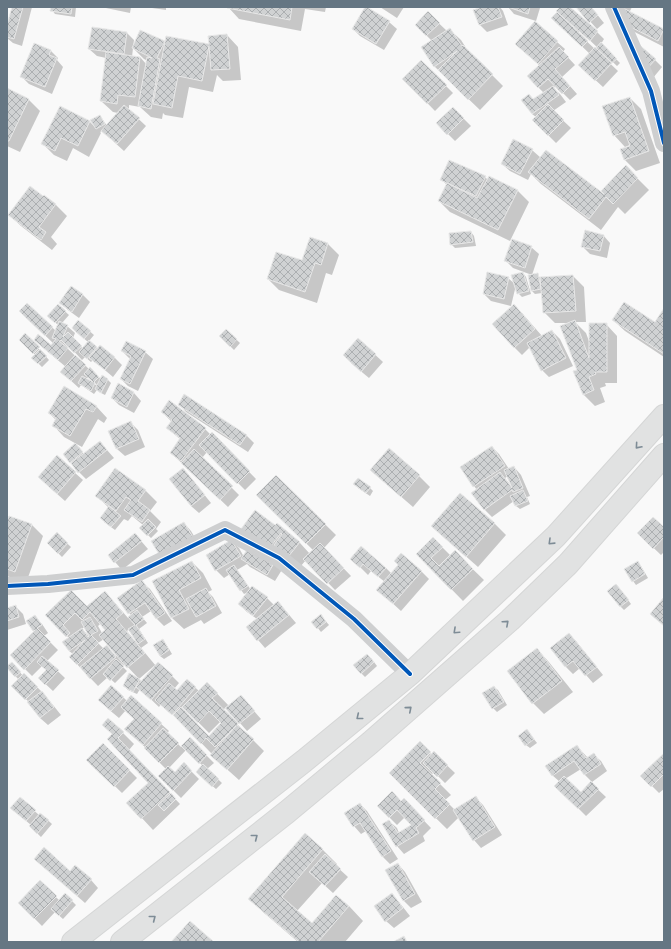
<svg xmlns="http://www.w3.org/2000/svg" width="671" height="949" font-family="'Titillium Web',sans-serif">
	<defs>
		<pattern id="building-cross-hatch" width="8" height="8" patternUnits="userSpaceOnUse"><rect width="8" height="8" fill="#d0d2d3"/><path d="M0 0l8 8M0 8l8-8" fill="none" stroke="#acafb1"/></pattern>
	</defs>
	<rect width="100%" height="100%" fill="#f9f9f9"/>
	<g fill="#0003" fill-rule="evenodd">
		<path d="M13 7H32L22 46 13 43 7 38V29Z"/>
		<path d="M52 7H80H76L75 17 55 14 52 10Z"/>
		<path d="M101 7H131L130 13Z"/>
		<path d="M145 7H166V10Z"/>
		<path d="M228 7H326L325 12 305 9 301 31 239 19Z"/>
		<path d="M380 7H404L397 18Z"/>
		<path d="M485 7H500L503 11 508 25 487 32 480 25 474 11Z"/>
		<path d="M508 7H539L540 8 536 21 514 14Z"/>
		<path d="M562 7H569L597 32 604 39 601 44 620 63 617 66 580 31 578 33 618 71 603 87 579 65 590 54 552 18Z"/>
		<path d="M577 7H591L604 23 597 29Z"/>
		<path d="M610 7H632L629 13 664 30V47L625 27Z"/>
		<path d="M428 13 447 31 449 29 461 40 468 51 503 86 480 110 434 66 432 41 416 25Z"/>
		<path d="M389 22 397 29 384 50 360 36 353 29Z"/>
		<path d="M141 32 166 43 210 45 227 35 238 47 241 80 223 81 217 75 213 92 189 87 183 118 165 115 163 113 162 119 151 117 140 107 129 105V110L146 126 124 151 102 131 100 132 101 133 89 157 73 148 67 161 54 155 42 143 60 107 90 122 95 127 100 116 103 120 107 126 118 113 113 112 101 101 106 58 97 56 89 49 127 33 134 40 133 47ZM133 48 144 59 148 61 147 65 140 57H132Z"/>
		<path d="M557 42 565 49 563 52 575 65 562 77 577 94 570 100 556 86 553 88 560 94 566 102 553 111 571 128 556 143 533 120 536 117 532 114 534 100 544 93 538 87 540 66 516 44Z"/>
		<path d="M51 51 58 58 57 60 63 67 52 94 29 84 22 77Z"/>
		<path d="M627 54 655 60 662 67 653 78Z"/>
		<path d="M421 61 453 93 435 111 404 79Z"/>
		<path d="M7 89 28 99 40 111 20 152 7 146Z"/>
		<path d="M630 98 641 109 660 163 636 171 625 160 622 150 633 146 632 144 625 147 614 135Z"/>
		<path d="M453 108 471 126 455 141 437 123Z"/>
		<path d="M532 150 541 158 600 193 626 167 649 190 625 214 618 207 601 230 541 184 531 174 528 180 510 171 502 164Z"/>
		<path d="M485 177 488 180 489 177 518 191 529 202 510 241 450 212 439 201 447 185 442 180Z"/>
		<path d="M44 198 56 205 67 216 51 237 57 244 52 250 21 226 9 215Z"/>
		<path d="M471 232 474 236 476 246 455 248 451 244Z"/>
		<path d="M603 235 610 243 607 258 590 254 582 246Z"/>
		<path d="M311 238 328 244 339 255 332 275 326 273 317 303 279 290 268 279 303 262Z"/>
		<path d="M531 247 539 254 532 275 513 268 506 261Z"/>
		<path d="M523 273 526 277 531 294 522 297 518 293 516 285 511 306 491 301 484 294 508 278 516 285Z"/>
		<path d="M537 275 541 278 573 276 584 287 586 322H575L586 333 590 344 606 324 617 336V383H605L606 386 600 388 605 402 595 406 583 394 578 370 571 323H555L544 312 542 293 535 294 532 291Z"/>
		<path d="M71 287 83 295 90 302 79 318 68 310 60 303Z"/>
		<path d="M27 304 56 331 58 325 48 316 58 305 69 315 62 323 67 326 75 333 73 338 83 349 88 342 76 332 79 322 94 335 89 341 98 349 100 346 115 358 122 365 113 377 93 360 91 362 85 357 82 360 69 346 68 349 90 370V369L101 379 102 377 108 380 111 383 105 395 99 392 97 390 94 394 81 385 79 388 69 379 66 367 42 347 35 340 52 346 54 344 20 311ZM89 377 97 385H96L86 379Z"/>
		<path d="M664 310V357L625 331 613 320 655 324Z"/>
		<path d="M522 313 542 336 552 331 560 339 573 366 549 377 542 370 530 347 522 355 514 347Z"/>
		<path d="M226 330 240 343 234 350 220 336Z"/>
		<path d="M25 334 49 360 42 367 33 358 35 355 20 340Z"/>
		<path d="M358 339 383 362 369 378 351 363Z"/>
		<path d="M122 351 145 352 153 359 138 391 128 386 121 379 130 359Z"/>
		<path d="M119 385 134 393 141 401 134 413 119 405 112 398Z"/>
		<path d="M179 404 247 436 254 443 248 452 186 412Z"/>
		<path d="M96 406 107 418 104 423 98 419 82 447 64 437 53 425 56 420 49 413Z"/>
		<path d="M162 412 205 429 211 435 212 434 256 479 245 490 207 452 202 458 239 495 228 507 171 453 181 440 167 428 172 422Z"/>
		<path d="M130 422 138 430 145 447 125 456 117 449 110 431Z"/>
		<path d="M100 442 114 458 86 479 79 472 64 454 79 447 84 454Z"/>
		<path d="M492 447 499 454 509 469 514 467 521 475 530 496 527 497 530 504 520 509 516 506 514 501 492 517 485 510 473 493 477 490 474 486 461 467ZM508 476 512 487 505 478Z"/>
		<path d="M57 457 83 480 65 501 47 485Z"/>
		<path d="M183 469 190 477 211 503 199 513 191 506Z"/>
		<path d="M371 470 419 476 430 487 413 507 383 481Z"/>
		<path d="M276 476 336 535 324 548 351 576 335 590 306 560 300 567 253 540 275 527 277 525 300 543 310 554 314 551 257 495Z"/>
		<path d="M358 488H370L373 491 370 496Z"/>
		<path d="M145 490 157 502 150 511 161 522 156 529 158 531 151 538 141 528 143 525 132 516 128 521 124 519 115 530 104 522 109 508 96 495Z"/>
		<path d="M460 494 495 524 506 535 478 567 444 537Z"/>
		<path d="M10 517 32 525 43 536 26 583 7 576V525Z"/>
		<path d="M184 523 191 531 201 548 153 541Z"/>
		<path d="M664 528V552L661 555 638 533Z"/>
		<path d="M57 534 71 547 62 557 48 543Z"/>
		<path d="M135 534 148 549 122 570 109 555Z"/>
		<path d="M433 538 451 556 455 552 484 580 463 601 417 554Z"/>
		<path d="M231 541 239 548 244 557 250 546 283 568 275 581 250 567 247 564 237 570 251 590 267 598 274 605 285 610 296 623 265 648 247 627 257 619 247 612 239 604 250 591 244 594 241 590 230 574 224 578 216 570 207 555Z"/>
		<path d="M352 559 386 568 392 574 421 571 429 579 401 611 378 590 385 582 371 571 368 575Z"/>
		<path d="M192 562 203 573 212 590 208 592 213 597 222 613 204 624 201 620 184 629 172 618 153 581Z"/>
		<path d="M638 563 641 566 648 578 636 585 633 581Z"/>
		<path d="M142 582 150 589 172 621 164 626 157 619 151 611 142 617 147 623 139 629 148 643 141 648 156 666 172 676 179 683 174 689 177 692 187 680 199 691 207 683 229 706 241 696 261 719 247 731 226 707 223 710 264 751 239 780 211 755 212 754 180 721 161 704 159 707 140 689 137 694 128 690 124 686 139 679 142 682 155 667 154 666 139 679 125 664 122 666 127 671 115 683 108 677 98 686 70 657 73 654 69 651V638L46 615 87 607 105 593 116 604 128 618 131 615 129 613ZM101 623 106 630 102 633 98 626ZM85 626 91 638 82 629ZM129 629 136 640 135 641 127 631ZM104 639 117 655 116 656 107 647 104 649 98 643ZM188 712 209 733 221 721 223 723 209 737 186 714Z"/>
		<path d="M620 589 631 604 624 610 620 606Z"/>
		<path d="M15 606 23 614 26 624 7 630V609Z"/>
		<path d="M34 616 42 624 48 633 44 636 58 650 47 661 65 678 53 691 39 678 47 670 42 666 32 676 11 655 35 631 28 621Z"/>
		<path d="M324 619 329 625 321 632 313 622Z"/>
		<path d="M569 634 576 641 603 675 593 683 580 668 573 674 566 667 551 648Z"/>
		<path d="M163 641 166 644 172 654 164 659 160 656Z"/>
		<path d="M537 649 548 661 573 692 544 714 533 703Z"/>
		<path d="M371 658 377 666 365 677 361 673Z"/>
		<path d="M15 666 23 676 24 674 45 695 61 715 48 725 40 718 29 702 12 686 19 680 7 667Z"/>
		<path d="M494 687 498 690 507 705 497 712 493 708 484 693Z"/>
		<path d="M123 697 127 701 131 697 169 731 167 733 181 747 190 739 214 763 207 769 222 783 216 789 201 776 203 766 186 750 169 768 175 773 184 764 199 779 181 798 159 776 166 769 145 748H146L133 736 135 719 126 710 119 718 107 708Z"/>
		<path d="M109 719 134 744 129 750 180 804 153 830 128 803 149 783 113 735Z"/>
		<path d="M530 734 537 743 530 748 526 745Z"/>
		<path d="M420 743 432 755 434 753 455 773 445 783 434 772 431 775 451 795 445 800 455 810 475 797 483 805 502 835 481 848 474 840 459 817 447 829 390 773Z"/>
		<path d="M103 744 137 778 122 793 88 760Z"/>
		<path d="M577 746 588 758 593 754 601 761 607 771 592 782 584 774 581 769 565 779 581 794 591 783 606 797 586 816 556 786 560 782 552 775Z"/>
		<path d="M664 755V789L659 793 642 776Z"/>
		<path d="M20 798 39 815 41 814 52 824 41 837 30 826 31 825 19 815Z"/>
		<path d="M404 800 431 828 423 836 425 841 404 854 397 846 389 821 397 828 399 833 413 825 405 817 397 825 378 806 401 802Z"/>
		<path d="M360 804 367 811 398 859 390 864 383 857 366 831 361 834 354 826Z"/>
		<path d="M305 834 323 850 337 864 336 866 348 877 333 893 322 883 297 911 312 924 349 906 363 921 345 942H298L264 913 250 899Z"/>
		<path d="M398 864 405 872 422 902 411 908 404 901 387 871Z"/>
		<path d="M43 866 71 872 91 880 98 888 85 903Z"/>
		<path d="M40 882 59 900 65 894 76 905 63 919 55 912 42 926 19 903Z"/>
		<path d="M392 894 399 902 410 916 394 928 386 921Z"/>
	</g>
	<g fill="url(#building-cross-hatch)" stroke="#e8e8e8">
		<path d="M12 7H23L14 39 7 37V25Z"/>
		<path d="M51 7H72L71 14 50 11Z"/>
		<path d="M227 7H292L290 20 227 8Z"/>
		<path d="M365 7H367L390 21 376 44 352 29Z"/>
		<path d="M482 7H498L502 17 479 25 473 10Z"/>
		<path d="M508 7H530L528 14Z"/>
		<path d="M560 7H570L598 31 590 41 556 11Z"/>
		<path d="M576 7H591L598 15 589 23Z"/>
		<path d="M623 8 664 29 658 41 617 20Z"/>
		<path d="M428 11 440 23 426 36 415 25Z"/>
		<path d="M557 12 588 41 582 47 551 18Z"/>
		<path d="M535 21 558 41 538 64 515 44Z"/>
		<path d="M92 27 127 32 124 54 88 49Z"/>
		<path d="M450 28 462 46 463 45 493 74 468 100 438 70 457 51 434 67 421 47Z"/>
		<path d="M140 30 165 41 157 58 160 59 151 109 138 106 147 57 152 58 132 48Z"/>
		<path d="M227 34 230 69 211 70 209 46 202 81 178 76 172 108 153 104 166 36 209 44 208 36Z"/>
		<path d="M601 42 617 59 612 63 596 48Z"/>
		<path d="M636 42 656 59 645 71Z"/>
		<path d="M34 43 51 50 49 55 57 58 45 87 20 77Z"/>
		<path d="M559 47 569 57 555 69 570 86 562 94 548 79 538 88 527 76Z"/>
		<path d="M595 47 612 63 595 81 578 65Z"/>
		<path d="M106 52 140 57 135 97 118 95 117 104 100 101Z"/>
		<path d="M421 60 447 85 427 104 402 79Z"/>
		<path d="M553 86 559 95 532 114 521 100 529 94 533 99Z"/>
		<path d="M7 88 29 99 9 141H7Z"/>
		<path d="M630 97 649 151 624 160 620 149 630 146 625 132 613 136 602 106Z"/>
		<path d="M548 104 564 120 548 136 532 120Z"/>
		<path d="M124 105 140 118 117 144 101 131Z"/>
		<path d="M60 106 90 121 78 146 61 138 55 151 41 144Z"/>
		<path d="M453 107 464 118 447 135 436 123Z"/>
		<path d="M100 115 105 124 96 129 90 120Z"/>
		<path d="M513 139 533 149 520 174 501 164Z"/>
		<path d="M546 150 604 194 601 191 626 165 638 178 613 204 606 197 589 219 528 172Z"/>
		<path d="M449 160 486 176 476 196 440 180Z"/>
		<path d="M489 176 518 190 498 230 438 201 447 183 477 198Z"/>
		<path d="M30 186 43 196 44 195 56 204 39 227 46 232 41 240 8 215Z"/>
		<path d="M585 230 604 235 600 251 581 247Z"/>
		<path d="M471 231 473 242 450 245 449 233Z"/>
		<path d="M310 237 328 243 321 265 315 263 305 292 267 279 276 252 302 260Z"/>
		<path d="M512 239 532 246 525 268 504 261Z"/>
		<path d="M487 272 509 277 504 299 483 294Z"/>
		<path d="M523 272 529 291 517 294 511 275Z"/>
		<path d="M538 273 541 289 531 291 528 275Z"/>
		<path d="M573 275 576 311 543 313 540 277Z"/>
		<path d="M71 286 83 294 72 312 59 303Z"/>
		<path d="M624 302 655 322 664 308V354L612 320Z"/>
		<path d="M27 303 53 327 45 336 19 311Z"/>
		<path d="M58 304 66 311 55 323 47 316Z"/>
		<path d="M514 304 535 329 514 348 492 324Z"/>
		<path d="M78 320 91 331 84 339 72 328Z"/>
		<path d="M575 320 589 358V323H607V372H595L596 374 589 377 594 390 583 395 573 371 577 370 560 326Z"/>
		<path d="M59 321 68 325 63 337 68 332 82 346 74 353 61 340 60 341H59L68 348 58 360 34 340 38 334 51 345 56 339 52 338Z"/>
		<path d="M226 329 237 339 230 347 219 336Z"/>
		<path d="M552 330 566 358 541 371 527 343Z"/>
		<path d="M25 333 40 347 33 354 19 340Z"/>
		<path d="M358 338 376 354 361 372 343 355Z"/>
		<path d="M89 340 97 347 87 359 79 352Z"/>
		<path d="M126 341 146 351 130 384 120 379 131 356 121 351Z"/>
		<path d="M100 345 115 357 105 370 89 358Z"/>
		<path d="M40 349 47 356 38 364 31 358Z"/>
		<path d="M75 355 86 365 71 381 60 372Z"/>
		<path d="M90 367 99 377 94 382 95 383 91 391 78 383 82 376 93 382 84 374Z"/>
		<path d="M102 375 108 379 101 393 95 389Z"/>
		<path d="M118 383 134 392 127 407 111 398Z"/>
		<path d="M64 386 97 406 93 412 86 409 70 436 52 426 56 418 48 413Z"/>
		<path d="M184 394 247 435 240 445 178 405Z"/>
		<path d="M169 400 206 428 181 461 170 453 180 438 166 428 172 420 161 412Z"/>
		<path d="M131 421 139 439 116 449 108 431Z"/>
		<path d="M212 432 250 471 237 484 199 445Z"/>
		<path d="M100 441 107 450 78 473 71 463Z"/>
		<path d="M75 443 83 452 70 463 63 454Z"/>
		<path d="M492 446 505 466 473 487 460 467Z"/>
		<path d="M389 448 420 475 401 497 370 470Z"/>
		<path d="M194 449 233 486 220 500 181 463Z"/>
		<path d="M57 455 76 472 57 494 38 477Z"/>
		<path d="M514 466 523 488 513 492 512 490 484 510 471 493 500 472 512 488 504 470Z"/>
		<path d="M115 468 146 490 138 501 150 510 142 522 124 510 131 500 126 497 116 511 95 496Z"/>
		<path d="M183 468 205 495 191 506 169 479Z"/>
		<path d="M276 475 326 524 306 544 256 495Z"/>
		<path d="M358 478 371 487 366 493 353 484Z"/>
		<path d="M523 490 528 501 515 506 510 496Z"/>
		<path d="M460 493 495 523 466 557 431 526Z"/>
		<path d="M109 506 121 516 111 527 100 518Z"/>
		<path d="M255 510 275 525 277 523 300 542 288 557 274 545 282 534 281 533 268 550 241 529Z"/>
		<path d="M9 516 32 524 15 572 7 569V522Z"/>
		<path d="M653 517 664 527V537L653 549 637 533Z"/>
		<path d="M148 519 156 527 147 536 139 528Z"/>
		<path d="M184 522 195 541 162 559 151 541Z"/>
		<path d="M57 532 68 543 58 554 47 543Z"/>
		<path d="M135 533 142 541 114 563 108 555Z"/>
		<path d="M433 537 443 547 431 558 439 566 455 550 473 569 451 590 416 554Z"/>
		<path d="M231 540 241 556 215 571 206 555Z"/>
		<path d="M320 543 344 568 327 584 303 559Z"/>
		<path d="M250 545 276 560 267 575 241 559Z"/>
		<path d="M361 546 386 568 378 577 363 564 360 568 350 559Z"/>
		<path d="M401 553 422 571 393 604 376 590 398 565 394 561Z"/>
		<path d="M192 561 201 578 179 590 189 609 171 618 152 581Z"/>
		<path d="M638 561 645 574 632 582 624 569Z"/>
		<path d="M234 565 248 586 240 591 226 570Z"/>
		<path d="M142 580 165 613 156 619 145 603 128 614 117 598Z"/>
		<path d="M616 584 629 600 620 607 607 591Z"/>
		<path d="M252 586 268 597 253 616 238 604Z"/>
		<path d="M206 588 216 606 196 617 186 599Z"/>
		<path d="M71 590 87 606 105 591 123 613 116 619 145 653 127 668 99 635 105 630 90 612 82 620 75 613 63 625 70 633 66 637 45 615Z"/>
		<path d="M664 597V626L650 614Z"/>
		<path d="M278 601 289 615 257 641 246 627Z"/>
		<path d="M16 605 19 617 7 621V608Z"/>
		<path d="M137 610 144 619 136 625 145 639 138 644 128 629 135 625 128 617Z"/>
		<path d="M321 614 326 622 317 629 311 622Z"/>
		<path d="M35 615 42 625 37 628 51 642 24 670 10 655 35 630 33 631 26 621Z"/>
		<path d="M90 617 98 631 91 635 99 643 77 665 69 657 85 640 69 651 62 642 82 628 88 637 89 636 81 622Z"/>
		<path d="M569 633 597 667 585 676 573 661 565 667 550 648Z"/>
		<path d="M163 639 169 650 160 656 153 645Z"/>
		<path d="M107 645 116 657 90 679 80 667Z"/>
		<path d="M537 648 562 681 532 704 507 671Z"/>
		<path d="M367 654 374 662 361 674 353 665Z"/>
		<path d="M42 656 59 670 45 685 38 678 46 670 37 662Z"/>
		<path d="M116 659 124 666 110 681 103 674Z"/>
		<path d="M12 662 21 672 15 677 7 668V666Z"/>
		<path d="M158 662 173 675 151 700 136 687Z"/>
		<path d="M24 673 38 687 25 700 11 686Z"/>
		<path d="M129 673 140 679 133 692 123 686Z"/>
		<path d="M187 679 196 687 172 715 155 700 169 683 177 690Z"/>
		<path d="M207 682 218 693 212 698 238 723 237 725 254 739 227 770 210 755 236 726 215 747 206 738 201 744 173 715 181 707 209 736 221 723 209 711 198 723 182 707Z"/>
		<path d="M111 685 124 697 111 711 98 700Z"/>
		<path d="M494 686 504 702 492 709 482 693Z"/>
		<path d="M42 691 54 707 40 718 27 702Z"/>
		<path d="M131 695 162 723 143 745 124 729 134 719 121 707Z"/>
		<path d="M241 695 255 711 239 724 225 708Z"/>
		<path d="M108 718 124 732 118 738 170 792 141 819 126 803 148 783 107 739 112 734 102 725Z"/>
		<path d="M163 728 179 743 159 763 144 748Z"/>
		<path d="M527 729 534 739 525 746 518 736Z"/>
		<path d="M190 737 207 755 199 764 181 746Z"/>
		<path d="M420 741 431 752 420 763 441 783 435 789 450 804 435 819 389 773Z"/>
		<path d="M103 743 130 770 114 787 86 760Z"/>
		<path d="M577 745 586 758 594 753 601 764 584 775 574 761 552 776 545 766Z"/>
		<path d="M434 751 448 765 437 777 423 763Z"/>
		<path d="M664 753V774L651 787 640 776Z"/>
		<path d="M184 762 192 771 173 791 158 776 168 766 175 772Z"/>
		<path d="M203 764 219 779 212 787 196 772Z"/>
		<path d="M564 776 581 792 591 781 599 789 578 809 554 786Z"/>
		<path d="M392 791 401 801 404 798 425 820 416 828 419 833 396 847 382 824 389 820 398 833 411 825 397 810 389 818 377 806Z"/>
		<path d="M171 793 176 799 164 811 158 805Z"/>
		<path d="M476 796 495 827 473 841 453 810Z"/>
		<path d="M20 797 36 810 26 821 10 808Z"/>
		<path d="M360 803 391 851 382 857 360 823 353 827 344 813Z"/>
		<path d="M40 813 49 820 37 834 29 826Z"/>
		<path d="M305 833 323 849 282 897 312 923 336 895 349 906 318 942H297L298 941 248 899Z"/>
		<path d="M44 847 70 871 75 865 92 879 77 896 34 859Z"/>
		<path d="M325 854 341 869 325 886 309 872Z"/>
		<path d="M398 863 415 894 403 901 385 870Z"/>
		<path d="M40 880 57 896 34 919 18 903Z"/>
		<path d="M65 893 73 900 59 916 51 909Z"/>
		<path d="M392 893 403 908 385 922 374 906Z"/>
		<path d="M190 921 214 942H171Z"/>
		<path d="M404 936 407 942H393Z"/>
	</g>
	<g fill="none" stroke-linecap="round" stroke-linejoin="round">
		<defs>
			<g id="highway">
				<path d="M73 942 304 761 410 674 556 536 664 416"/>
				<path d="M122 942 287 812 370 743 510 620 568 564 664 455"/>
			</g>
		</defs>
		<use href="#highway" stroke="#d5d6d6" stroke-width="24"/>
		<g stroke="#cecfd0" stroke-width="18">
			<path d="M614 7 651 91 664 143"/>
			<path d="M7 586 48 584 133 575 225 530 279 558 354 619 410 674"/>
		</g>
		<use href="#highway" stroke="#e1e2e2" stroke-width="22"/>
		<defs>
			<g id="cycleway">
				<path d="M614 7 651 91 664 143"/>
				<path d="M7 586 48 584 133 575 225 530 279 558 354 619 410 674"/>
			</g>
		</defs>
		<use href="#cycleway" stroke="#fff" stroke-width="6"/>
		<use href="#cycleway" stroke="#0057b8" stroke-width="4"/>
	</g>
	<defs><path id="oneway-chevron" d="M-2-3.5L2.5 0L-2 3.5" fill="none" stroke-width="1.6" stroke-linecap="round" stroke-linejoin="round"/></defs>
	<g stroke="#7e8c96">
		<use href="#oneway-chevron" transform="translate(638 446) rotate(131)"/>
		<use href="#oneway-chevron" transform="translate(551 542) rotate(136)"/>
		<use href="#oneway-chevron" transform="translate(506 623) rotate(-42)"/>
		<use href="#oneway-chevron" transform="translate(456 631) rotate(137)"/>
		<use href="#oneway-chevron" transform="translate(409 709) rotate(-41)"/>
		<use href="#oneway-chevron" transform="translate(359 717) rotate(141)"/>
		<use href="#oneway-chevron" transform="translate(255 837) rotate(-38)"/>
		<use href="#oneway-chevron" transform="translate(153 918) rotate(-38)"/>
	</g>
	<rect width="671" height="949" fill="none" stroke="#657683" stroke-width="16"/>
</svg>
